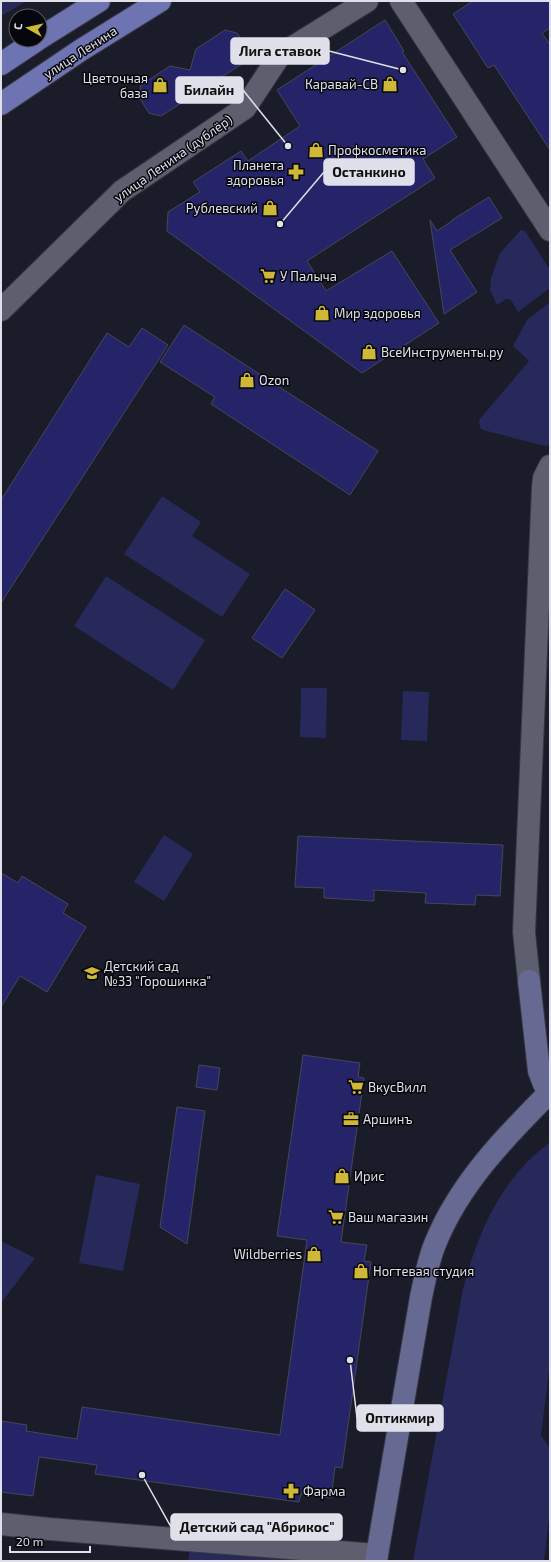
<svg xmlns="http://www.w3.org/2000/svg" width="551" height="1562" font-family="'Exo 2',sans-serif">
	<rect width="100%" height="100%" fill="#1a1c29"/>
	<g fill="#27295a">
		<path d="M1 1H27L1 16Z"/>
		<path d="M521 230 525 231 550 270V288L518 312 511 300 506 299 497 305 490 290 491 278 500 253Z"/>
		<path d="M550 302V445L545 446 483 430 480 428 479 420 529 361 513 346 527 320Z"/>
		<path d="M162 496 201 522 192 536 250 574 222 617 124 554Z"/>
		<path d="M106 576 205 640 173 690 74 626Z"/>
		<path d="M301 688H327L326 738 300 737Z"/>
		<path d="M403 691 429 692 427 741 401 740Z"/>
		<path d="M164 835 193 854 164 901 134 882Z"/>
		<path d="M550 1142V1362L541 1435 550 1449V1510L544 1561H413L463 1289C476 1241 492 1199 527 1162 534 1155 542 1149 550 1142Z"/>
		<path d="M96 1175 140 1184 123 1271 79 1263Z"/>
		<path d="M1 1241 35 1258 1 1303Z"/>
		<path d="M190 1549 336 1561H226L217 1560V1561H188Z"/>
	</g>
	<g fill="#262469" stroke="#454756">
		<path d="M473 1H550V28L542 33 550 45V150L494 65 488 68 453 14Z"/>
		<path d="M385 20 404 51 402 52 457 137 423 159 435 178 307 261 326 291 392 251 439 323 362 373 167 231 168 212 200 192 193 182 241 151 248 161 300 126 277 90Z"/>
		<path d="M225 30 237 33 248 49 245 62 161 116 149 113 139 97 141 85 170 66 190 70 196 49Z"/>
		<path d="M489 197 502 218 450 250 477 292 444 314 430 220 437 231 452 221V220Z"/>
		<path d="M184 325 378 451 350 495 211 404 215 397 160 362Z"/>
		<path d="M142 328 168 345 1 603V500L107 333 129 347Z"/>
		<path d="M285 589 315 610 282 658 252 638Z"/>
		<path d="M298 836 503 845 500 896 476 895 475 905 425 903 426 893 374 890V901L324 898V888L295 887Z"/>
		<path d="M1 873 18 883 22 876 68 904 63 913 86 927 47 992 20 976 1 1007Z"/>
		<path d="M303 1055 360 1063 358 1077 364 1078 341 1242 367 1245 364 1261 371 1262 342 1468 335 1467 331 1498 301 1494 299 1502 95 1474 97 1465 39 1457 33 1496 1 1492V1421L27 1425 26 1431 77 1439 82 1407 280 1435 307 1240 277 1236Z"/>
		<path d="M199 1065 220 1068 217 1090 196 1087Z"/>
		<path d="M177 1107 205 1111 187 1244 160 1227Z"/>
	</g>
	<g fill="none" stroke-linecap="round" stroke-linejoin="round">
		<defs>
			<g id="street">
				<path d="M401 1 550 230"/>
				<path d="M1 310 122 191 245 108 280 55 367 1"/>
				<path d="M529 981 524 932 543 487 544 478 550 466"/>
				<path d="M1 1524 49 1529 377 1555"/>
			</g>
			<g id="secondary">
				<path d="M529 981 539 1071 544 1084 550 1092"/>
				<path d="M376 1561 421 1297C425 1279 428 1261 435 1244 459 1184 505 1137 550 1092"/>
			</g>
			<g id="primary">
				<path d="M40 38 99 1"/>
				<path d="M1 64 37 40"/>
				<path d="M1 104 81 50 160 1"/>
			</g>
		</defs>
		<use href="#street" stroke="#363641" stroke-width="24"/>
		<use href="#secondary" stroke="#363641" stroke-width="24"/>
		<use href="#primary" stroke="#363641" stroke-width="24"/>
		<use href="#street" stroke="#5d5f6f" stroke-width="22"/>
		<use href="#secondary" stroke="#666991" stroke-width="22"/>
		<use href="#primary" stroke="#6e73b2" stroke-width="22"/>
	</g>
	<defs>
		<symbol id="shop-bare" viewBox="-9 -9 18 18"><path d="M-5-2.5h2.3a2.7 3.5 0 0 1 5.4 0H5L5.5 6h-11ZM-1.5-2.5h3a1.5 2.3 0 0 0-3 0Z" fill="#cfb837" stroke="#06070c" stroke-width="2.5" paint-order="stroke"/></symbol>
		<symbol id="pharmacy-bare" viewBox="-9 -9 18 18"><path d="M-2-6h4v4h4v4h-4v4h-4v-4h-4v-4h4Z" fill="#cfb837" stroke="#06070c" stroke-width="2.5" paint-order="stroke"/></symbol>
		<symbol id="supermarket-bare" viewBox="-9 -9 18 18"><path d="M-6-5.5h2.5l.6 2H6L4.5 2H-2.5L-4.4-4H-6ZM-1.5 3.2a1.3 1.3 0 1 0 .1 0ZM3 3.2a1.3 1.3 0 1 0 .1 0Z" fill="#cfb837" stroke="#06070c" stroke-width="2.5" paint-order="stroke"/></symbol>
		<symbol id="school-bare" viewBox="-9 -9 18 18"><path d="M0-5L7-2L0 1L-7-2ZM-4 1L0 2.5L4 1V4Q0 6-4 4Z" fill="#cfb837" stroke="#06070c" stroke-width="2.5" paint-order="stroke"/></symbol>
		<symbol id="office-bare" viewBox="-9 -9 18 18"><path d="M-6-3h4V-5.5h4V-3h4V5H-6ZM-1-4.5V-3h2v-1.5ZM-6 0V1H6V0Z" fill="#cfb837" stroke="#06070c" stroke-width="2.5" paint-order="stroke"/></symbol>
	</defs>
	<g fill-rule="evenodd">
		<use href="#shop-bare" x="379" y="73" width="22" height="22"/>
		<use href="#shop-bare" x="149" y="74" width="22" height="22"/>
		<use href="#shop-bare" x="305" y="139" width="22" height="22"/>
		<use href="#pharmacy-bare" x="285" y="161" width="22" height="22"/>
		<use href="#shop-bare" x="259" y="197" width="22" height="22"/>
		<use href="#supermarket-bare" x="257" y="265" width="22" height="22"/>
		<use href="#shop-bare" x="311" y="302" width="22" height="22"/>
		<use href="#shop-bare" x="358" y="341" width="22" height="22"/>
		<use href="#shop-bare" x="236" y="369" width="22" height="22"/>
		<use href="#school-bare" x="81" y="962" width="22" height="22"/>
		<use href="#supermarket-bare" x="345" y="1076" width="22" height="22"/>
		<use href="#office-bare" x="340" y="1108" width="22" height="22"/>
		<use href="#shop-bare" x="331" y="1165" width="22" height="22"/>
		<use href="#supermarket-bare" x="325" y="1206" width="22" height="22"/>
		<use href="#shop-bare" x="303" y="1243" width="22" height="22"/>
		<use href="#shop-bare" x="350" y="1260" width="22" height="22"/>
		<use href="#pharmacy-bare" x="280" y="1480" width="22" height="22"/>
	</g>
	<g text-anchor="middle" dominant-baseline="central" stroke-width="3" stroke-linejoin="round" paint-order="stroke">
		<g font-size="13" fill="#dfe0ea" stroke="#06070c">
			<text transform="translate(80 52) rotate(-33)">улица Ленина</text>
			<text transform="translate(173 158) rotate(-35)">улица Ленина (дублёр)</text>
		</g>
		<g font-size="13" fill="#dfe0ea" stroke="#06070c" text-anchor="start">
			<text x="148" y="78" text-anchor="end">Цветочная<tspan x="148" dy="15">база</tspan></text>
			<text x="378" y="84" text-anchor="end">Каравай-СВ</text>
			<text x="328" y="150">Профкосметика</text>
			<text x="284" y="165" text-anchor="end">Планета<tspan x="284" dy="15">здоровья</tspan></text>
			<text x="258" y="208" text-anchor="end">Рублевский</text>
			<text x="280" y="276">У Палыча</text>
			<text x="334" y="313">Мир здоровья</text>
			<text x="381" y="352">ВсеИнструменты.ру</text>
			<text x="259" y="380">Ozon</text>
			<text x="104" y="966">Детский сад<tspan x="104" dy="15">№33 "Горошинка"</tspan></text>
			<text x="368" y="1087">ВкусВилл</text>
			<text x="363" y="1119">Аршинъ</text>
			<text x="354" y="1176">Ирис</text>
			<text x="348" y="1217">Ваш магазин</text>
			<text x="302" y="1254" text-anchor="end">Wildberries</text>
			<text x="373" y="1271">Ногтевая студия</text>
			<text x="303" y="1491">Фарма</text>
		</g>
	</g>
	<path fill="none" stroke="#dfe0ea" stroke-width="1.5" d="M403 70L329 51M288 146L243 90M280 224L324 172M350 1360L357 1418M142 1475L171 1527"/>
	<g fill="#dfe0ea" stroke="#06070c" stroke-width="1.5">
		<circle cx="403" cy="70" r="4"/>
		<circle cx="288" cy="146" r="4"/>
		<circle cx="280" cy="224" r="4"/>
		<circle cx="350" cy="1360" r="4"/>
		<circle cx="142" cy="1475" r="4"/>
	</g>
	<g fill="#dfe0ea" stroke="#dfe0ea" stroke-width="1.5">
		<rect x="231" y="38" width="98" height="26" rx="4"/>
		<rect x="176" y="77" width="67" height="26" rx="4"/>
		<rect x="324" y="159" width="90" height="26" rx="4"/>
		<rect x="357" y="1405" width="86" height="26" rx="4"/>
		<rect x="171" y="1514" width="171" height="26" rx="4"/>
	</g>
	<g font-size="14" text-anchor="middle" font-weight="bold" fill="#111">
		<text x="280" y="56">Лига ставок</text>
		<text x="209" y="95">Билайн</text>
		<text x="369" y="177">Останкино</text>
		<text x="400" y="1423">Оптикмир</text>
		<text x="257" y="1532">Детский сад "Абрикос"</text>
	</g>
	<rect width="551" height="1562" fill="none" stroke="#dfe0ea" stroke-width="4"/>
	<g transform="translate(28 28) rotate(278)"><circle r="19" fill="#06070c" stroke="#5d5e65"/>
	<path d="M0-3L7 15L0 10L-7 15Z" fill="#cfb837"/>
	<text y="-6" font-size="11" font-weight="bold" text-anchor="middle" fill="#dfe0ea">С</text>
	</g>
	<path d="M10 1546v6h80v-6" fill="none" stroke="#dfe0ea" stroke-width="2"/>
	<text x="16" y="1546" font-size="12" fill="#dfe0ea" stroke="#06070c" stroke-width="3" paint-order="stroke">20 m</text>
</svg>
